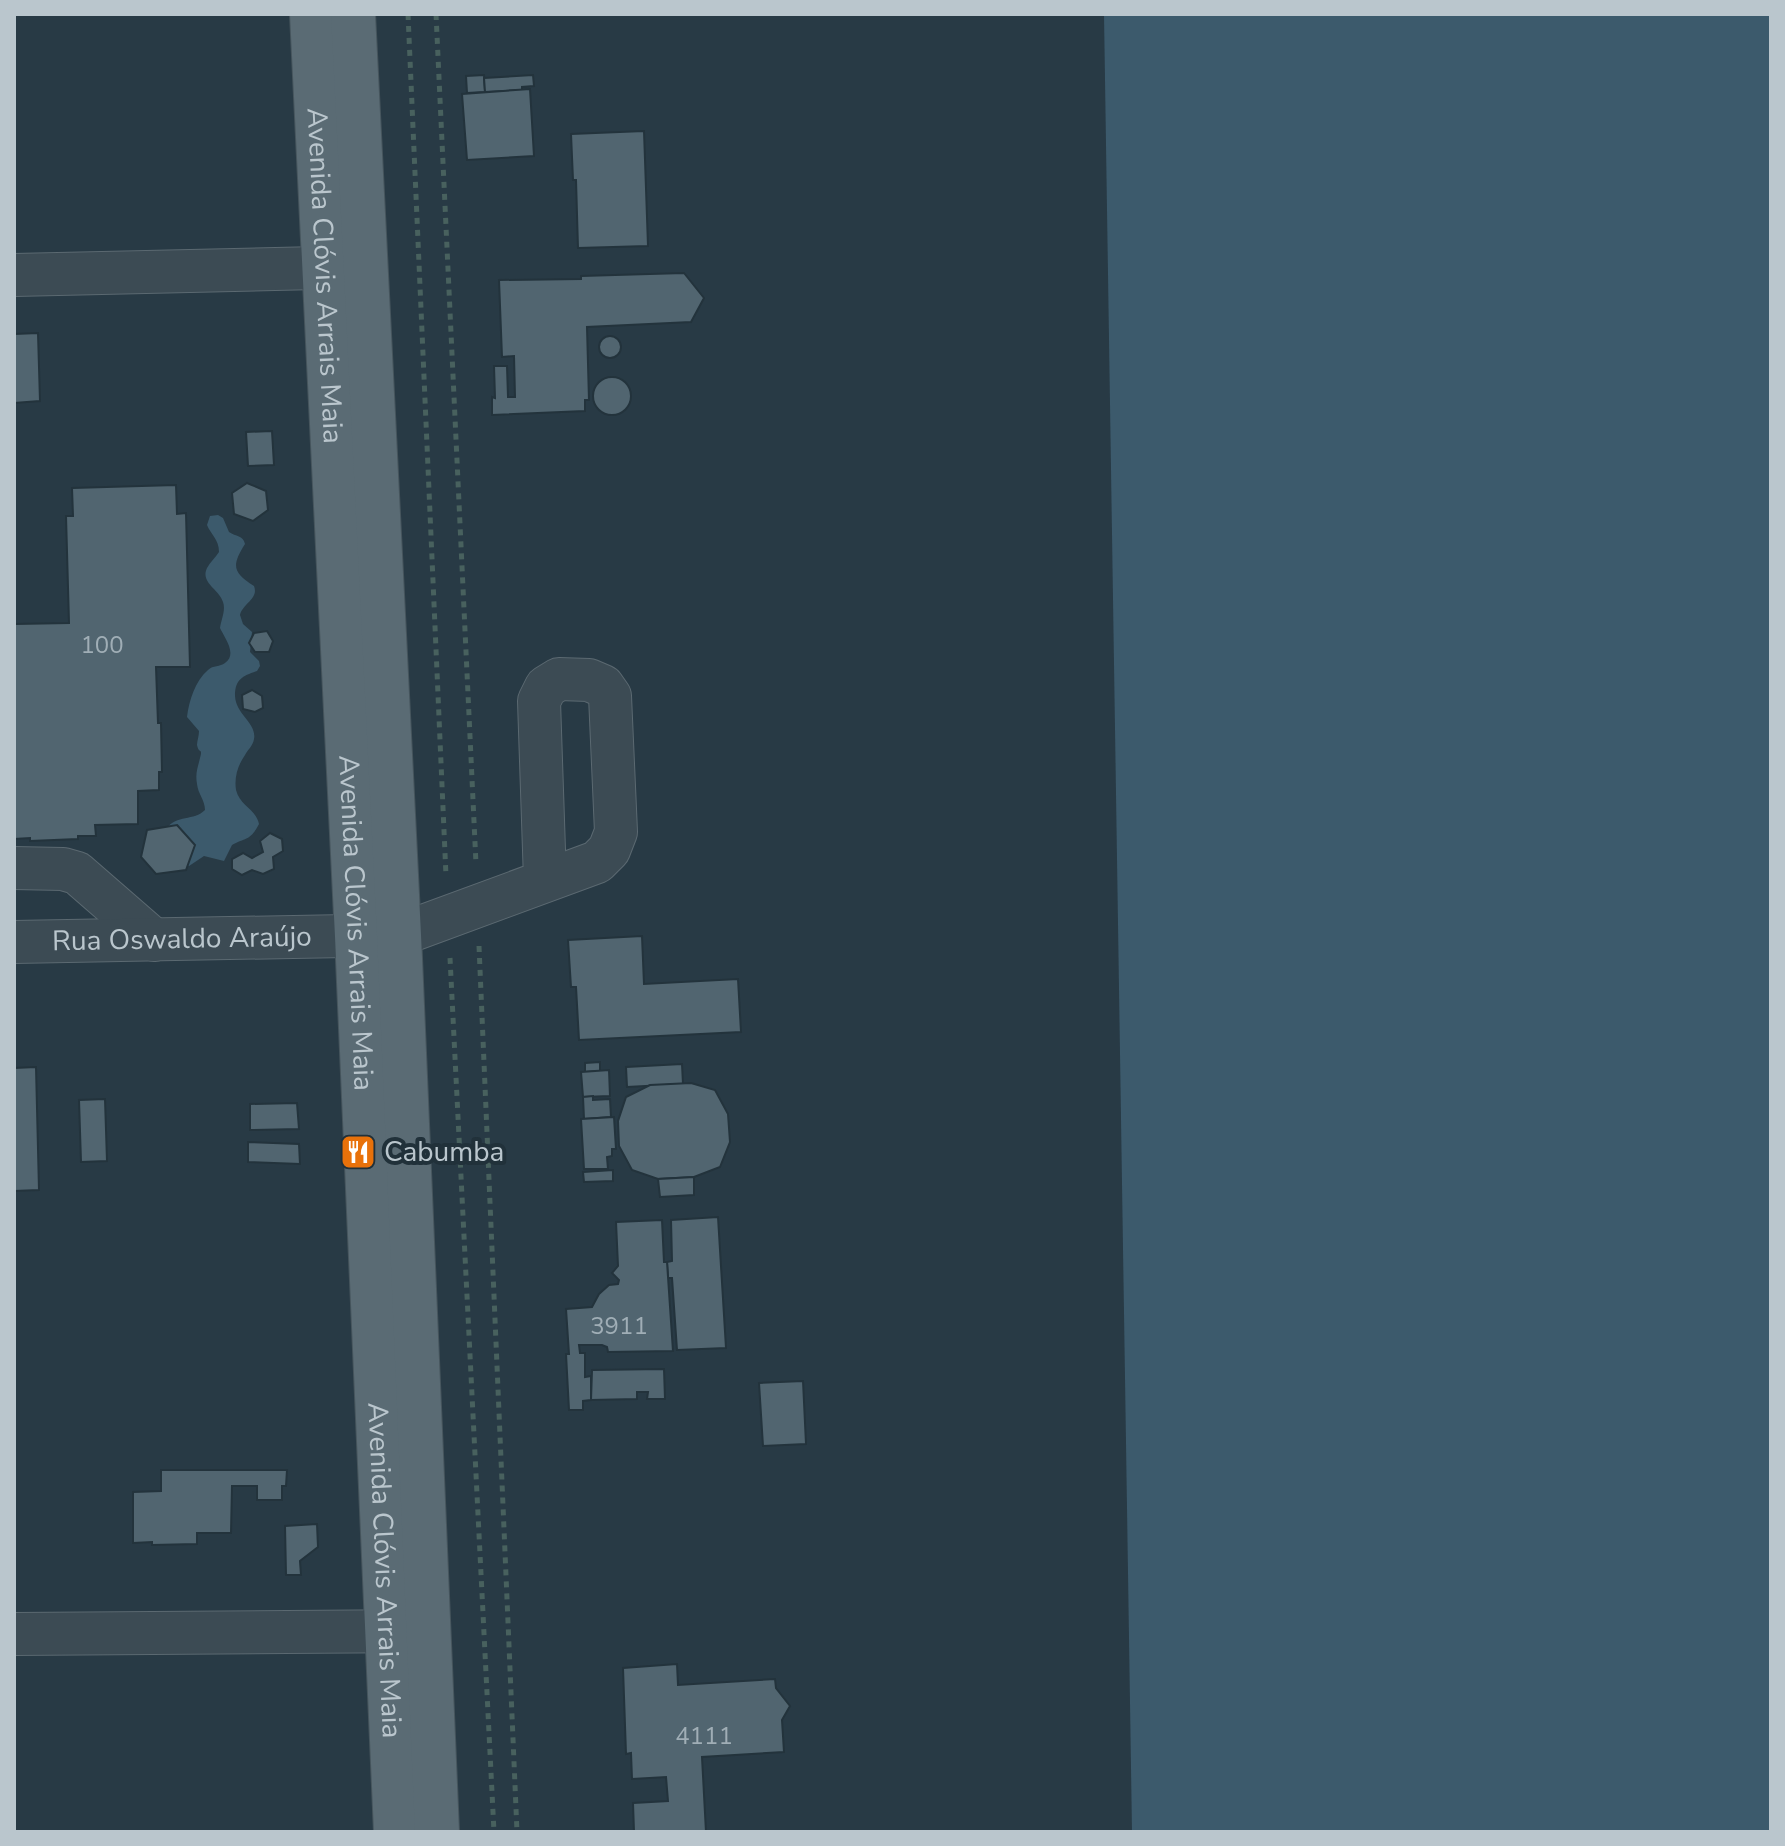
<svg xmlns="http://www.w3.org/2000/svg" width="1785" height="1846" font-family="'Nunito Sans',sans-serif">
	<rect width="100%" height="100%" fill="#283a45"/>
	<g fill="#3c5a6c">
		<path d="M1104 14H1771V1832H1132Z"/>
		<path d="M218 515 223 518 229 532C236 537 243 535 245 544 231 566 233 573 254 586 259 599 243 603 240 615L243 624 252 632 250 652 259 661 260 666 257 671C243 676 235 679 235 696 236 715 257 723 254 739 253 746 248 749 245 755 238 765 234 777 236 790 240 806 256 809 259 824 250 841 247 837 232 845L224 861 204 856 189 866 179 862 167 828C176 815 194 821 205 810 205 800 198 794 197 784 195 773 198 767 200 758 203 747 199 755 197 745 197 741 199 736 199 731L187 717C189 701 195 681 208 670 213 665 220 667 225 663 238 654 224 637 220 628 221 620 226 610 223 602 219 589 200 583 207 568 210 562 216 557 219 552 219 539 211 535 207 525L210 516Z"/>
	</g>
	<g fill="#516570" stroke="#23333c" stroke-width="2">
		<path d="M484 75 485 92 467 93 466 76Z"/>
		<path d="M533 75 534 86 522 87V90L485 92 484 78Z"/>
		<path d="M530 89 534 156 467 160 462 94Z"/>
		<path d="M644 131 648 246 578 248 576 180H573L571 134Z"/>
		<path d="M684 273 704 298 691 322 587 327 589 400H585V411L492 415V397L495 398 494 366H507L508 397H515L514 356 502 357 499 280 581 279V276Z"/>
		<path d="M38 333 40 401 14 403V334Z"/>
		<circle cx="610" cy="347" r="11"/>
		<circle cx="612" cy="396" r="19"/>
		<path d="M272 431 274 465 248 466 246 432Z"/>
		<path d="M247 483 266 491 268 510 253 521 234 514 232 493Z"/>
		<path d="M176 485 177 514 186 513 190 667H156L158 723H161L162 772H159V790L138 791V824L95 825 96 836H78V839L30 841V838L14 839V624L69 623 66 516H73L72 488Z"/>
		<path d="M267 631 273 641 269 652H255L249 643 254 633Z"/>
		<path d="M252 690 262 696 263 708 255 712 243 709 242 695Z"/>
		<path d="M177 825 195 845 186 870 156 874 141 857 147 830Z"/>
		<path d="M270 833 282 839 283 851 273 857 274 869 263 874 252 870 242 875 232 869V859L243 853 252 858 263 852 260 841Z"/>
		<path d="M642 936 644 984 738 979 741 1032 579 1040 576 987H571L568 940Z"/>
		<path d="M600 1062V1071L585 1072V1063Z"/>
		<path d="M682 1064 683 1084 627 1087 626 1067Z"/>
		<path d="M36 1067 39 1190 14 1191V1068Z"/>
		<path d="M609 1070 610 1096 583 1097 581 1072Z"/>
		<path d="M691 1083 715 1090 728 1114 730 1142 720 1167 694 1177 658 1179 632 1170 619 1146 618 1121 626 1097 650 1085Z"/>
		<path d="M593 1096V1100L610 1099 611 1117 584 1119 583 1097Z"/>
		<path d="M105 1099 107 1161 81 1162 79 1100Z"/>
		<path d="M297 1103 299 1129 250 1130V1104Z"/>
		<path d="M614 1117 616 1149H612V1156L607 1157 608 1169H584L581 1119Z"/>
		<path d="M248 1142 299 1144 300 1164 248 1162Z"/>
		<path d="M613 1170V1181L584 1182 583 1172Z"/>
		<path d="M694 1177V1195L660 1197 658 1179Z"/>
		<path d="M718 1217 726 1348 677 1350 672 1278H668L667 1262 672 1261 671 1220Z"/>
		<path d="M662 1220 664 1262H667L673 1351 608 1352 607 1347 602 1345H579L580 1353H585V1377L591 1376V1400L583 1401V1410H569L566 1354H569L566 1309 592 1307 599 1294 609 1285 618 1284 619 1280 612 1273 618 1266 616 1222Z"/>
		<path d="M664 1369 665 1399H647L648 1392H637V1399L591 1400 592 1370Z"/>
		<path d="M803 1381 806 1444 763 1446 759 1383Z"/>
		<path d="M161 1470H287L286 1486H282V1500H257V1486H232L231 1533H197V1544L152 1545V1542L133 1543V1492L161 1491Z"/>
		<path d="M317 1524 318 1547 300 1561 301 1575H286L285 1526Z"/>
		<path d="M677 1664 678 1685 775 1679 776 1688 790 1706 782 1720 784 1752 702 1757 706 1832H634L633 1803 668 1801 666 1777 632 1779 631 1753 626 1754 623 1668Z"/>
	</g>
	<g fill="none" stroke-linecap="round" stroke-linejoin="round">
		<defs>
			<g id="minor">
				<path d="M14 275 360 267"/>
				<path d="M14 868 63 869 77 873 154 940"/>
				<path id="s1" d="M14 942 399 935 597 862 609 850 616 832 610 696 603 686 589 680 559 679 546 687 539 701 545 880"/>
				<path d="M14 1634 423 1631"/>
			</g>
			<g id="major">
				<path id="s2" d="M312 14 357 936 396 1832"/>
				<path d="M353 14 399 935 437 1832"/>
			</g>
		</defs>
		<use href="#minor" stroke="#5b6971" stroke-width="44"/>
		<use href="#major" stroke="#46555d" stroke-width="46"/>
		<g stroke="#48615e" stroke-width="5" stroke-dasharray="6 6" stroke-linecap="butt">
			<path d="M408 14 446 876"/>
			<path d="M436 14 476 864"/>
			<path d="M479 946 517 1832"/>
			<path d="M450 958 494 1832"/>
		</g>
		<use href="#minor" stroke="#3c4b54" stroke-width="42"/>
		<use href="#major" stroke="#5a6b74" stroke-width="44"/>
	</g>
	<defs>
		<symbol id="restaurant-square" viewBox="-11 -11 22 22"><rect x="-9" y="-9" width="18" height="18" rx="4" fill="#e8710a" stroke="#21313a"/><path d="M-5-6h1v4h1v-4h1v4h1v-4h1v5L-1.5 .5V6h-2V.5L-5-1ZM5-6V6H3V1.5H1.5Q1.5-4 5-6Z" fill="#fff"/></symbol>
	</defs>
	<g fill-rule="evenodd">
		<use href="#restaurant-square" x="338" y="1132" width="40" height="40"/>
	</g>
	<g text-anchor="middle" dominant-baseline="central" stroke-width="8" stroke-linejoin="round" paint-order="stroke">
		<g font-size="24" fill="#a0aeb6">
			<text x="102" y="645">100</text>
			<text x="619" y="1326">3911</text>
			<text x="704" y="1736">4111</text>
		</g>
		<g font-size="28" fill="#bac6cd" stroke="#21313a">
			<text stroke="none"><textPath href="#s2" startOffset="262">Avenida Clóvis Arrais Maia</textPath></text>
			<text stroke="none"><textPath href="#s2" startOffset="910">Avenida Clóvis Arrais Maia</textPath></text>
			<text stroke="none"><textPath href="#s1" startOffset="168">Rua Oswaldo Araújo</textPath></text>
			<text stroke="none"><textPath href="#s2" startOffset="1558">Avenida Clóvis Arrais Maia</textPath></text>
		</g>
		<g font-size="28" fill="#bac6cd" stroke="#21313a" text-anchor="start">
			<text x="384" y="1152">Cabumba</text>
		</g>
	</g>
	<rect width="1785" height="1846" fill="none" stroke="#bac6cd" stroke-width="32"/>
</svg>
